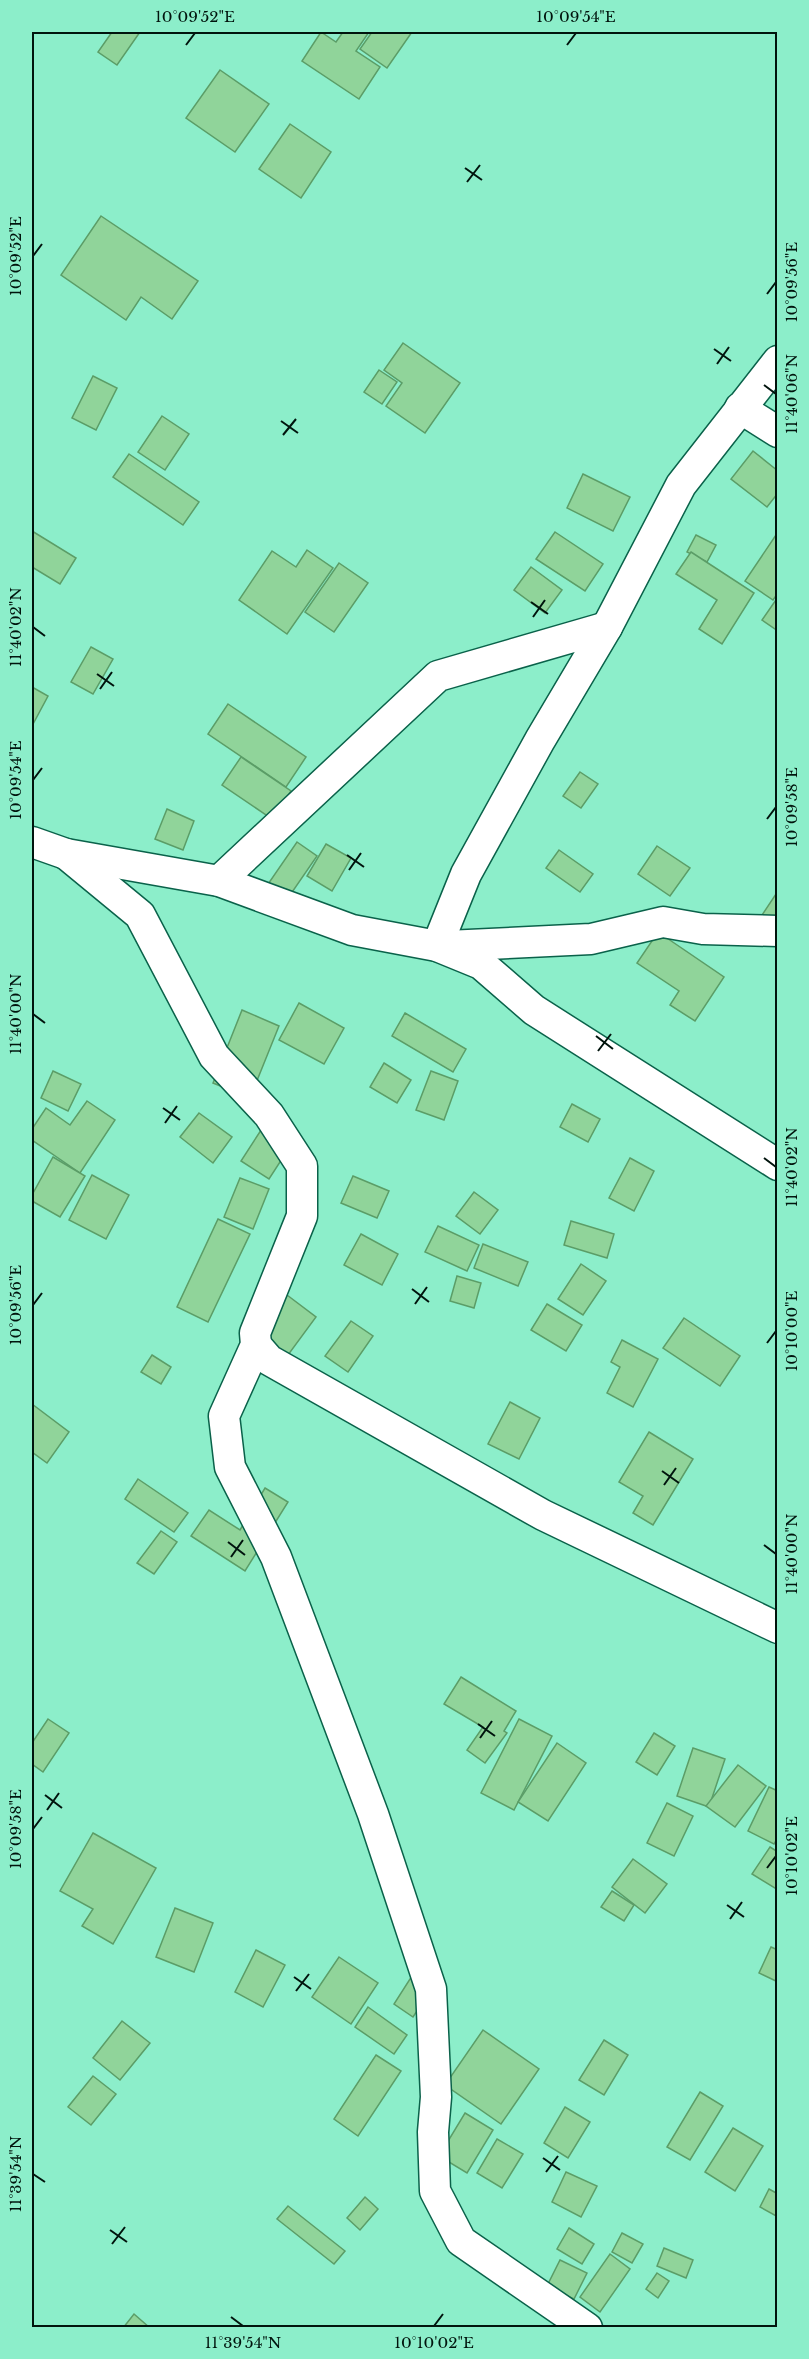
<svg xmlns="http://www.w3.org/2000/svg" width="809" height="2359" font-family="'Libre Baskerville',serif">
	<rect width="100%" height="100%" fill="#8ceeca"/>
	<g fill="#90d49a" stroke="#5b9d67" stroke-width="1.5">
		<path d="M112 32H140L117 65 98 52Z"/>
		<path d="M321 32 336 42 343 32H369L356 51 380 67 359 99 302 61Z"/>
		<path d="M372 32H412L387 68 360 49Z"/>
		<path d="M220 70 269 104 235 152 186 118Z"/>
		<path d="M290 124 331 152 301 198 259 169Z"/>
		<path d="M101 216 198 281 172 319 141 297 126 320 61 275Z"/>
		<path d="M403 343 460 383 425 433 386 406 402 383 384 370Z"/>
		<path d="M379 370 397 382 382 404 364 392Z"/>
		<path d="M93 376 117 388 96 430 72 418Z"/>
		<path d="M162 416 189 434 165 470 138 452Z"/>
		<path d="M753 451 778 471V493L767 507 731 479Z"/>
		<path d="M129 454 199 502 183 525 113 477Z"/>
		<path d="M583 474 630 497 613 531 567 508Z"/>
		<path d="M32 531 76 558 60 584 32 567Z"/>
		<path d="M555 532 603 564 585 591 536 559Z"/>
		<path d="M778 532V593L773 600 745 581Z"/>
		<path d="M696 535 716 545 707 562 687 552Z"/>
		<path d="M307 550 333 568 287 634 239 600 272 551 296 567Z"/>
		<path d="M691 552 754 593 722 644 699 629 717 600 676 574Z"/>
		<path d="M339 563 368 583 334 632 305 612Z"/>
		<path d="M531 567 562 590 545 613 514 590Z"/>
		<path d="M778 597V631L762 620Z"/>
		<path d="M91 647 113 659 93 694 71 682Z"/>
		<path d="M32 687 48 696 32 726Z"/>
		<path d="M228 704 306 757 286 787 208 734Z"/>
		<path d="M241 757 291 791 272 819 222 785Z"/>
		<path d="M580 772 598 784 581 808 563 796Z"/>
		<path d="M167 809 194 821 183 850 155 839Z"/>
		<path d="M297 842 317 856 286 901 266 887Z"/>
		<path d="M326 844 351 858 332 891 307 876Z"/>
		<path d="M657 846 690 868 670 896 638 874Z"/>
		<path d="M559 850 593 874 580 892 546 868Z"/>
		<path d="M778 891V926L762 915Z"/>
		<path d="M658 932 724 977 695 1021 670 1005 679 991 637 963Z"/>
		<path d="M299 1003 344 1028 324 1064 279 1040Z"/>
		<path d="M242 1010 279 1026 250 1098 213 1083Z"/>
		<path d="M405 1013 466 1049 453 1072 392 1036Z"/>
		<path d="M384 1063 411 1080 397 1103 370 1087Z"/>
		<path d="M53 1071 81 1084 68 1111 41 1098Z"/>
		<path d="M431 1071 458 1081 444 1120 416 1110Z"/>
		<path d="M87 1101 115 1120 80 1173 32 1140V1129L46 1108 70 1125Z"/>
		<path d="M572 1104 600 1119 588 1142 560 1127Z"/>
		<path d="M199 1113 232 1137 213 1163 180 1137Z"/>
		<path d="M265 1124 293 1142 269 1179 241 1161Z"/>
		<path d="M53 1157 85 1176 60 1217 32 1201V1195Z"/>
		<path d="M630 1158 654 1171 634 1211 609 1198Z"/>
		<path d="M92 1175 129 1195 106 1239 69 1220Z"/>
		<path d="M353 1176 389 1191 377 1218 341 1203Z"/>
		<path d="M240 1178 269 1189 253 1229 224 1217Z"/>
		<path d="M474 1192 498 1210 480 1234 456 1216Z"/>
		<path d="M218 1219 250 1234 208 1322 177 1307Z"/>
		<path d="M571 1221 614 1234 607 1258 564 1245Z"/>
		<path d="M438 1226 479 1245 467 1271 425 1252Z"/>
		<path d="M361 1234 398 1254 382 1285 344 1265Z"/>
		<path d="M483 1244 528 1262 518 1286 474 1268Z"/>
		<path d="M581 1264 606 1281 583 1315 558 1299Z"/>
		<path d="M457 1276 481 1283 474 1308 450 1301Z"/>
		<path d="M287 1295 316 1317 288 1355 259 1334Z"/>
		<path d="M547 1304 582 1325 566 1351 531 1330Z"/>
		<path d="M684 1318 740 1356 720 1386 663 1348Z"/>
		<path d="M351 1321 373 1336 348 1372 325 1356Z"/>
		<path d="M622 1340 658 1359 633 1407 607 1393 620 1367 611 1362Z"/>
		<path d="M152 1355 171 1367 161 1384 141 1372Z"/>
		<path d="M510 1402 540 1418 519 1459 488 1444Z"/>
		<path d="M32 1404 69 1432 47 1463 32 1452Z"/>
		<path d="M649 1432 693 1459 653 1525 633 1513 643 1496 619 1482Z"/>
		<path d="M138 1479 188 1513 174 1532 125 1499Z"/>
		<path d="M265 1488 288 1502 245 1571 191 1536 209 1510 240 1530Z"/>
		<path d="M161 1531 177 1542 154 1574 137 1563Z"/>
		<path d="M461 1677 516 1711 504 1731 507 1733 485 1763 467 1750 483 1727 444 1704Z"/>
		<path d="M48 1719 69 1733 43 1772 32 1764V1743Z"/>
		<path d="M519 1719 552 1736 514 1810 481 1793Z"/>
		<path d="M654 1733 675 1746 657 1775 636 1762Z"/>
		<path d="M557 1743 586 1763 548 1821 518 1802Z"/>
		<path d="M693 1748 725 1759 709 1807 677 1796Z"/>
		<path d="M738 1765 766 1786 735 1827 706 1806Z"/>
		<path d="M769 1787 778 1791V1837L774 1844 748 1831Z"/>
		<path d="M667 1803 693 1816 674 1856 647 1843Z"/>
		<path d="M93 1833 156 1868 113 1944 82 1926 93 1909 60 1891Z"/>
		<path d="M770 1847 778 1852V1890L752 1874Z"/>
		<path d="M633 1859 667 1884 645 1913 612 1887Z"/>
		<path d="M612 1891 634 1905 624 1921 601 1907Z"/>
		<path d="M175 1908 213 1923 194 1972 156 1957Z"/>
		<path d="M771 1947 778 1950V1982L759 1973Z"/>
		<path d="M256 1950 285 1965 263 2007 235 1992Z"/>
		<path d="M339 1957 378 1983 351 2024 312 1997Z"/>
		<path d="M417 1968 437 1981 413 2017 394 2004Z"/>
		<path d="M368 2007 407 2035 394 2054 355 2027Z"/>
		<path d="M122 2021 150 2043 120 2080 93 2058Z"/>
		<path d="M483 2030 539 2069 501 2124 445 2085Z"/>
		<path d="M604 2040 628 2055 604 2095 579 2080Z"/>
		<path d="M376 2055 401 2071 358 2136 334 2119Z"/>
		<path d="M93 2076 116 2094 91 2125 68 2107Z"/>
		<path d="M700 2092 723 2106 690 2160 667 2147Z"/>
		<path d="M565 2107 590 2122 568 2158 544 2143Z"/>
		<path d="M465 2113 493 2130 467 2173 439 2156Z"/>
		<path d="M733 2128 763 2146 735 2191 705 2172Z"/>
		<path d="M497 2139 523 2154 502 2188 477 2173Z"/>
		<path d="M566 2172 597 2186 581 2217 552 2202Z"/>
		<path d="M769 2189 778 2194V2217L760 2207Z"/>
		<path d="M365 2197 378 2209 360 2230 347 2218Z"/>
		<path d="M288 2206 345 2251 334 2264 277 2219Z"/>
		<path d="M569 2228 594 2244 582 2264 557 2249Z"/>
		<path d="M622 2233 643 2244 632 2263 612 2252Z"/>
		<path d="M664 2248 693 2260 686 2278 657 2266Z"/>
		<path d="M610 2254 630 2269 600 2312 580 2297Z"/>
		<path d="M560 2260 587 2273 574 2299 547 2286Z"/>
		<path d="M657 2273 669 2281 658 2298 646 2289Z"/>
		<path d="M134 2314 150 2328H123Z"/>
	</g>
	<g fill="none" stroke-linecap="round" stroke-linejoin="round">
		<defs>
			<g id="minor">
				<path d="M740 408 778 432"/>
				<path d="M32 842 66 854 219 881 352 930 437 946 481 964 534 1010 778 1165"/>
				<path d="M66 854 140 915 214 1056 269 1115 302 1166V1216L255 1333 256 1345 224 1416 230 1467 276 1557 373 1814 431 1989 436 2097 433 2132 435 2191 461 2241 587 2328"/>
				<path d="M219 881 438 676 607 627"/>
				<path d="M437 946 466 874 540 740 607 627 681 485 778 361"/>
				<path d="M447 946 591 939 663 922 703 929 778 931"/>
				<path d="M256 1345 269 1360 543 1515 778 1628"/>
			</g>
		</defs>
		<use href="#minor" stroke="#0a624a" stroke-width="33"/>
		<use href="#minor" stroke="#fff" stroke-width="30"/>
	</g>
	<path fill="none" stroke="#01140d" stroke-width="2" d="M186 45 195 33M567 45 576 33M465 168 482 180M467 182 480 165M33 256 42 244M767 294 776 282M714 349 731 361M717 364 729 347M764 385 776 394M281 421 298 433M283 435 296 419M531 602 548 614M533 617 545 600M33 627 45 636M97 674 114 686M100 689 112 672M33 780 42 768M767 819 776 807M347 855 364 867M349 870 361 853M33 1014 45 1023M596 1036 613 1049M598 1051 611 1034M163 1108 180 1120M165 1123 177 1106M764 1158 776 1167M412 1289 429 1302M415 1304 427 1287M33 1305 42 1293M767 1343 776 1331M662 1471 679 1483M664 1485 676 1468M228 1542 245 1555M764 1545 776 1554M231 1557 243 1540M478 1724 495 1736M480 1738 492 1721M45 1795 62 1808M47 1810 59 1793M33 1829 42 1817M767 1868 776 1856M727 1905 744 1917M730 1919 742 1902M294 1977 311 1989M296 1991 309 1974M543 2158 560 2170M546 2172 558 2156M33 2174 45 2182M110 2230 127 2242M112 2244 125 2227M231 2317 243 2326M434 2326 443 2314"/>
	<rect width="809" height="2359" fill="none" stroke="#8ceeca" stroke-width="66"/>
	<rect x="33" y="33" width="743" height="2293" fill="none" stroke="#01140d" stroke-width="2"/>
	<g font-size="15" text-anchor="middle" fill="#01140d">
		<text x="195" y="22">10°09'52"E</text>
		<text x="576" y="22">10°09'54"E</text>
		<text transform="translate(16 256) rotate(-90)" y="5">10°09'52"E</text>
		<text transform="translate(792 282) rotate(-90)" y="5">10°09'56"E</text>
		<text transform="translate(792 394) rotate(-90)" y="5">11°40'06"N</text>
		<text transform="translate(16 627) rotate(-90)" y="5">11°40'02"N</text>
		<text transform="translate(16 780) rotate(-90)" y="5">10°09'54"E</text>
		<text transform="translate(792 807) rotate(-90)" y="5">10°09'58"E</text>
		<text transform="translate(16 1014) rotate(-90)" y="5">11°40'00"N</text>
		<text transform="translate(792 1167) rotate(-90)" y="5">11°40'02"N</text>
		<text transform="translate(16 1305) rotate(-90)" y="5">10°09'56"E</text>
		<text transform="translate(792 1331) rotate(-90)" y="5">10°10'00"E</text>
		<text transform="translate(792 1554) rotate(-90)" y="5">11°40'00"N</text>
		<text transform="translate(16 1829) rotate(-90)" y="5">10°09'58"E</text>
		<text transform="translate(792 1856) rotate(-90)" y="5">10°10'02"E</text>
		<text transform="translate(16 2174) rotate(-90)" y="5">11°39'54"N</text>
		<text x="243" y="2348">11°39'54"N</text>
		<text x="434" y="2348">10°10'02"E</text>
	</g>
</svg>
